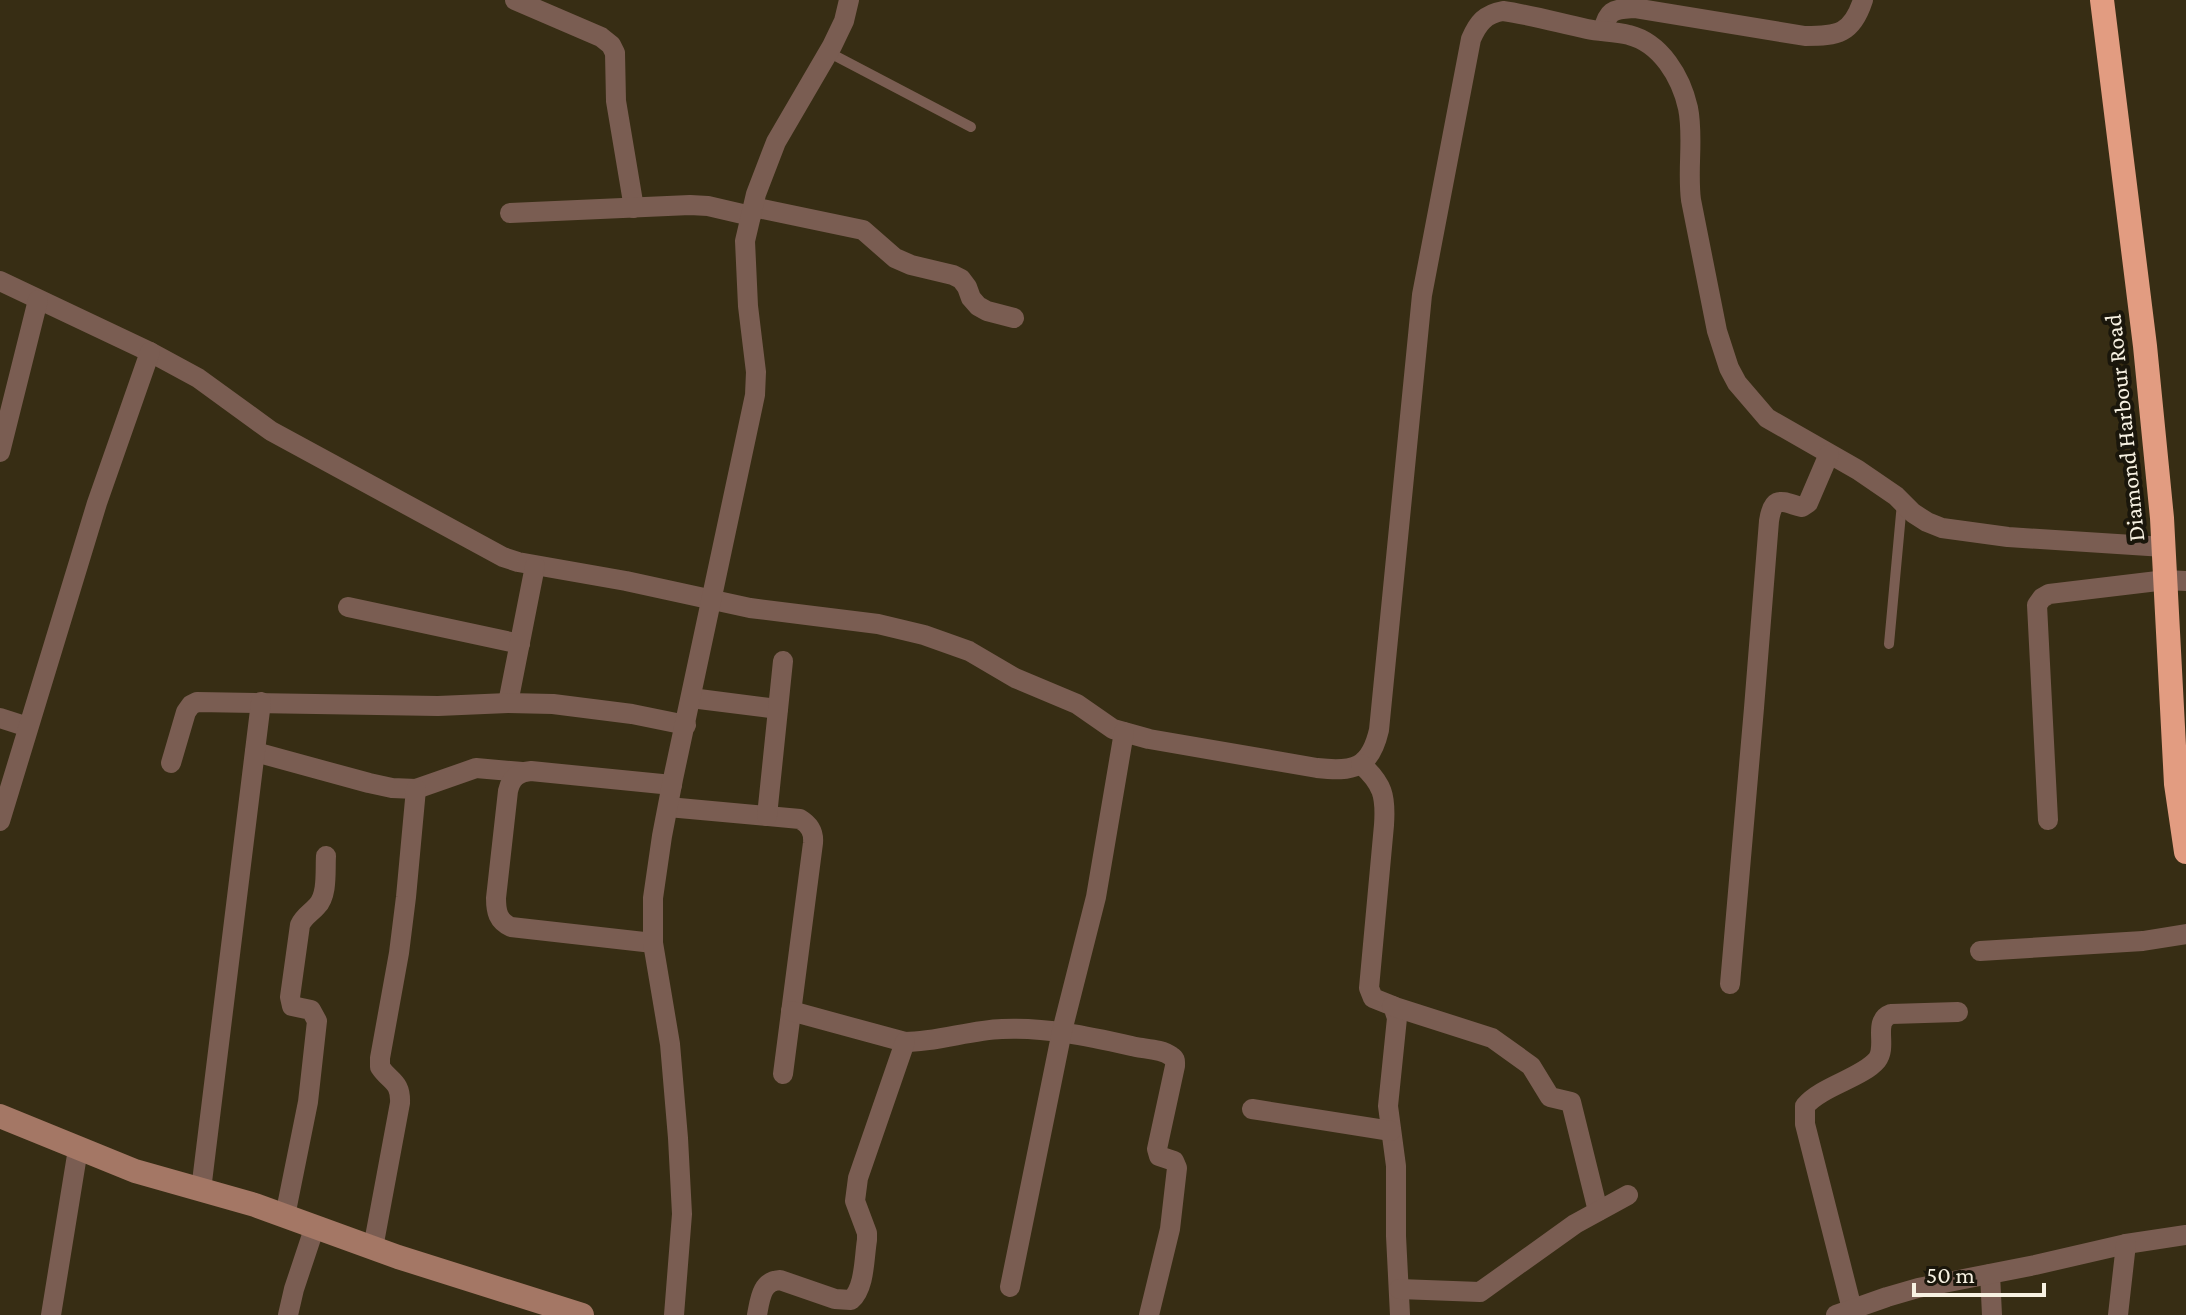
<svg xmlns="http://www.w3.org/2000/svg" width="2186" height="1315" font-family="'Crimson Pro',serif">
	<rect width="100%" height="100%" fill="#372d14"/>
	<g fill="none" stroke-linecap="round" stroke-linejoin="round">
		<g stroke="#7a5d52" stroke-width="10">
			<path d="M828 52 971 127"/>
			<path d="M1889 644 1902 503"/>
		</g>
		<g stroke="#7a5d52" stroke-width="20">
			<path d="M515 0 601 37 611 45 615 53 616 101 634 208"/>
			<path d="M1603 31C1608 9 1613 10 1634 8L1805 36C1838 36 1852 34 1863 0"/>
			<path d="M753 207 863 230 895 258 911 265 953 275 961 279 967 287 971 298 978 306 987 311 1014 318"/>
			<path d="M510 213 690 205 708 206 751 216"/>
			<path d="M0 281 150 352 198 378 271 431 503 557 518 562 626 581 750 608 878 624 924 635 969 651 1015 678 1077 704 1113 729 1149 739 1317 768C1353 772 1370 769 1379 730L1422 295 1471 39C1478 23 1485 14 1503 11 1531 15 1559 23 1587 29 1601 32 1615 31 1629 35 1661 43 1681 77 1688 108 1694 137 1687 169 1691 200L1717 331 1729 368 1737 383 1767 418 1858 470 1896 496 1913 513 1927 522 1942 528 2008 537 2164 547"/>
			<path d="M0 452 38 300"/>
			<path d="M348 607 520 644"/>
			<path d="M691 698 778 709"/>
			<path d="M508 703 535 566"/>
			<path d="M0 718 28 727"/>
			<path d="M255 752 369 783 392 788 416 789 476 768 522 772"/>
			<path d="M171 763 186 712 191 705 197 702 438 706 508 703 553 704 632 714 686 725"/>
			<path d="M1361 764C1383 784 1386 796 1384 825L1369 988 1373 998 1393 1006 1397 1018 1388 1106 1396 1166V1236L1400 1315"/>
			<path d="M668 807 800 819C810 825 814 832 813 843L783 1074"/>
			<path d="M767 816 783 661"/>
			<path d="M2048 820 2037 605 2042 598 2049 594 2166 580 2186 581"/>
			<path d="M0 821 97 503 150 352"/>
			<path d="M653 943 511 927C498 921 496 912 496 898L508 791C511 778 518 772 531 771L672 785"/>
			<path d="M1980 951 2143 941 2186 934"/>
			<path d="M1730 984 1754 708 1769 521C1773 494 1782 502 1802 507L1808 503 1829 454"/>
			<path d="M1392 1006 1492 1038 1531 1066 1550 1097 1571 1102 1598 1211"/>
			<path d="M791 1011 905 1042C938 1042 970 1030 1002 1029 1048 1027 1091 1037 1136 1047 1146 1049 1162 1049 1171 1056 1176 1059 1175 1061 1175 1066L1157 1149 1159 1156 1174 1161 1177 1168 1170 1229 1149 1315"/>
			<path d="M1252 1109 1391 1131"/>
			<path d="M201 1190 261 702"/>
			<path d="M285 1216 308 1102 317 1021 311 1010 292 1006 290 997 300 925C304 916 311 913 317 906 328 895 325 870 326 856"/>
			<path d="M373 1248 400 1103C401 1081 390 1082 380 1067V1058L399 953 406 897 416 789"/>
			<path d="M1990 1274 1992 1315"/>
			<path d="M1010 1287 1062 1031 1096 897 1124 732"/>
			<path d="M1399 1289 1480 1292 1575 1224 1628 1195"/>
			<path d="M1852 1309 1805 1124V1106C1822 1086 1862 1078 1877 1060 1888 1046 1872 1021 1891 1014L1958 1012"/>
			<path d="M51 1315 78 1149"/>
			<path d="M288 1315 294 1289 315 1226"/>
			<path d="M674 1315 682 1214 678 1138 670 1044 653 943V898L662 836 673 779 755 395 756 372 748 306 745 241 756 194 776 142 832 46 844 21 849 0"/>
			<path d="M757 1315C760 1300 761 1281 780 1280L835 1299 851 1300C865 1288 864 1258 867 1240V1233L855 1201 858 1178 905 1042"/>
			<path d="M1836 1315 1887 1297 1918 1288 2035 1265 2126 1244 2186 1235"/>
			<path d="M2118 1315 2126 1244"/>
		</g>
		<path stroke="#a47765" stroke-width="24" d="M0 1116 135 1171 255 1205 398 1257 582 1315"/>
		<path stroke="#e29c81" stroke-width="24" d="M2102 0 2145 346 2162 518 2176 784 2186 852"/>
	</g>
	<g text-anchor="middle" dominant-baseline="central" stroke-width="8" stroke-linejoin="round" paint-order="stroke">
		<g font-size="24" fill="#f7f1e2" stroke="#1a160b">
			<text transform="translate(2124 428) rotate(-96)">Diamond Harbour Road</text>
		</g>
	</g>
	<path d="M1914 1283v12h130v-12" fill="none" stroke="#f7f1e2" stroke-width="4"/>
	<text x="1926" y="1283" font-size="24" fill="#f7f1e2" stroke="#1a160b" stroke-width="6" paint-order="stroke">50 m</text>
</svg>
